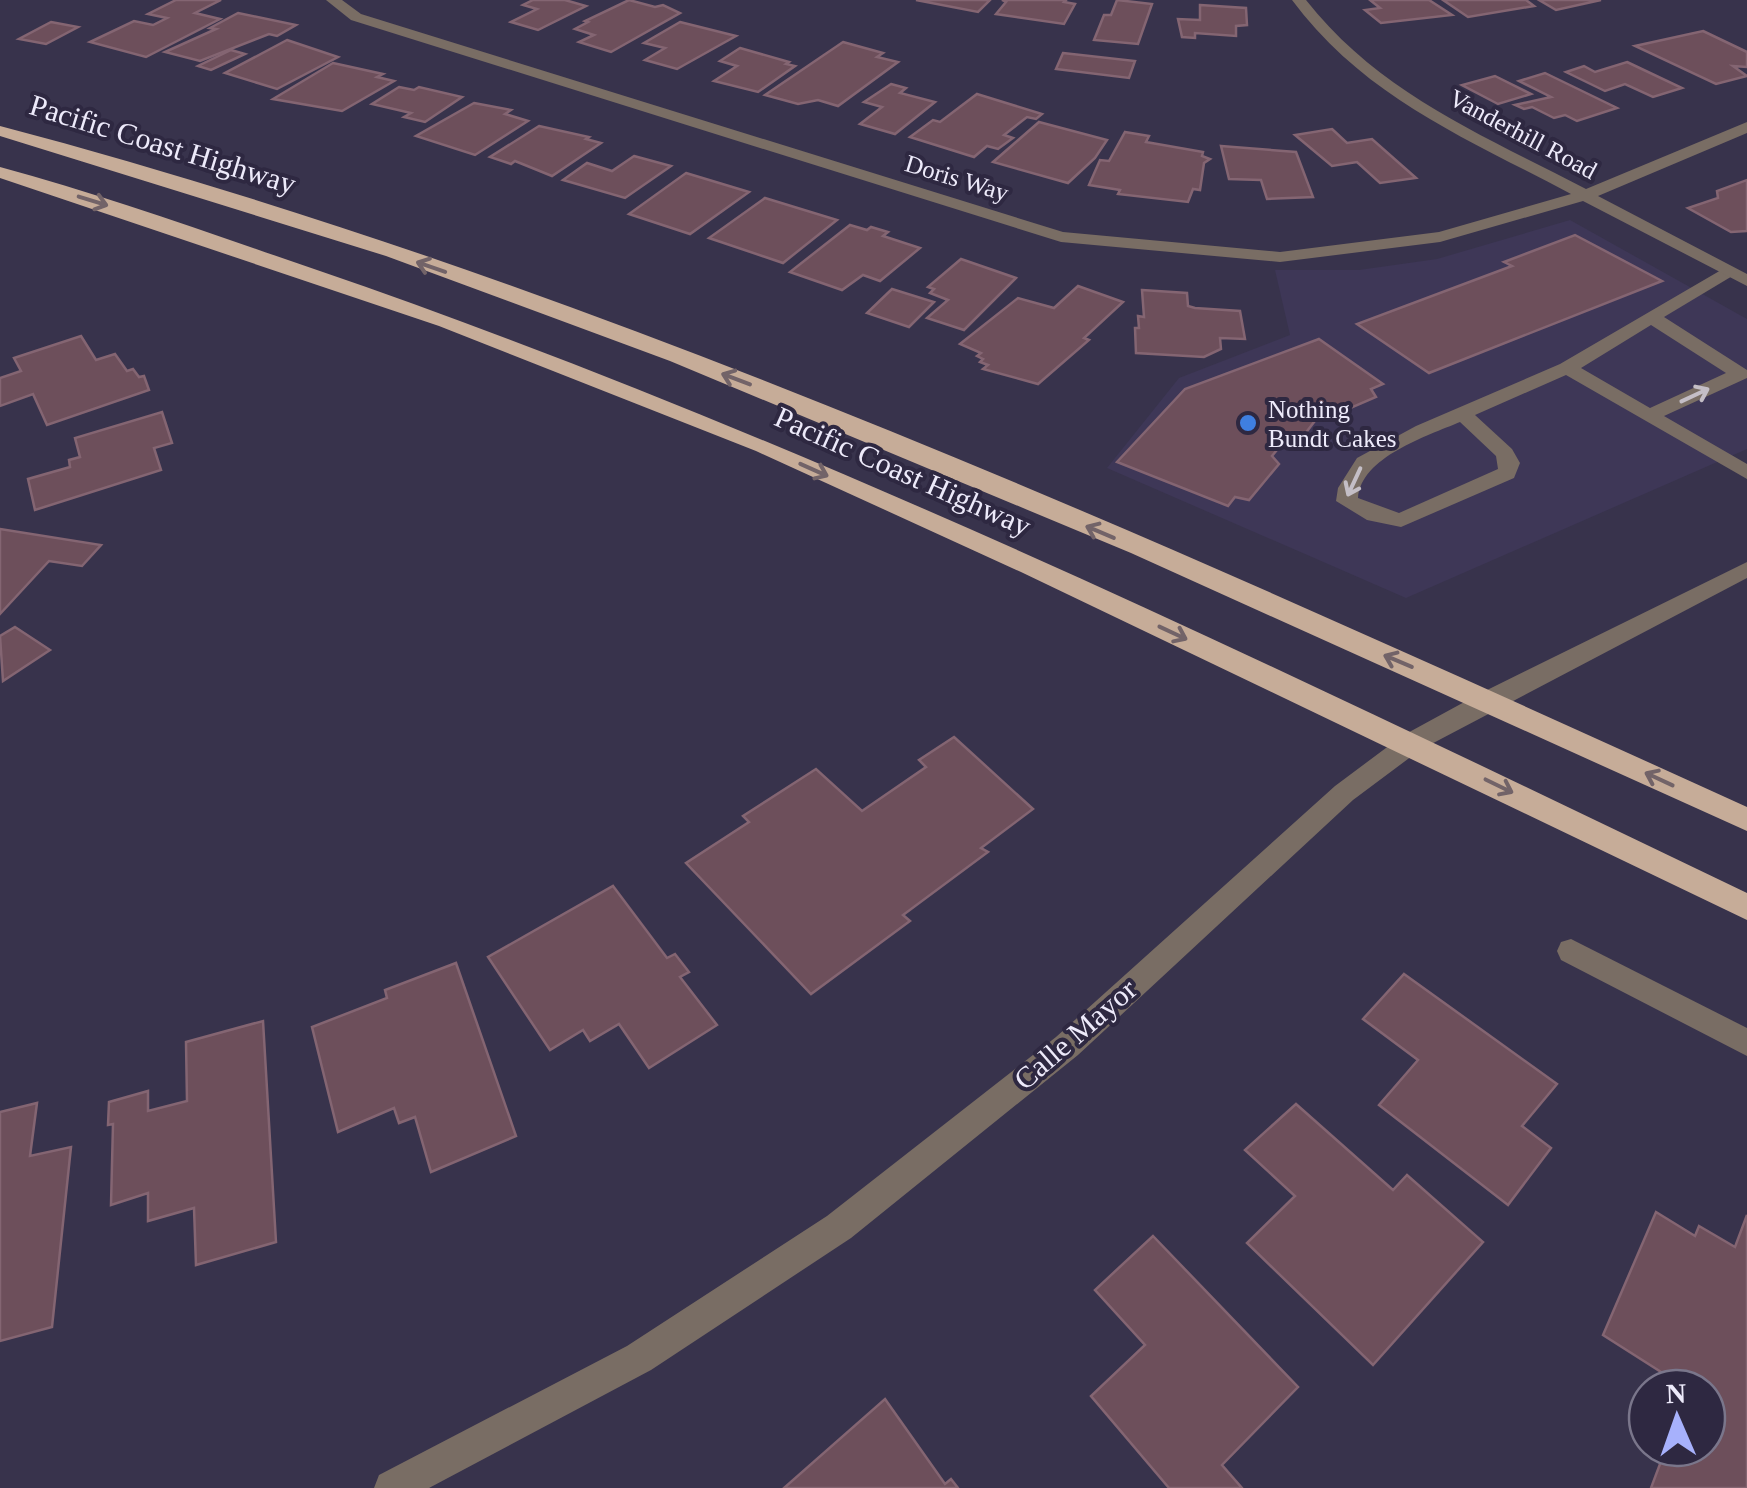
<svg xmlns="http://www.w3.org/2000/svg" width="1747" height="1488" font-family="'Times New Roman',serif">
	<rect width="100%" height="100%" fill="#38334c"/>
	<path fill="#3e3757" d="M1570 220 1747 319V449L1406 598 1107 468 1179 378 1290 335 1275 270H1359L1437 259Z"/>
	<g fill="#6d4f5b" stroke="#846572" stroke-width="2.5">
		<path d="M176 0H221L195 13 220 19 146 57 90 42 134 21 153 25 167 18 148 14Z"/>
		<path d="M533 0H565L586 6 538 30 511 22 537 9 523 5Z"/>
		<path d="M629 0 655 7 663 5 680 13 611 52 579 42 594 35 575 29 588 22 585 21Z"/>
		<path d="M916 0H990L978 12Z"/>
		<path d="M1002 0H1066L1064 2 1075 4 1064 24 996 14 1006 2Z"/>
		<path d="M1117 0 1152 4 1138 44 1094 40 1104 15H1111Z"/>
		<path d="M1370 0H1429L1452 15 1381 23 1365 10 1380 8Z"/>
		<path d="M1443 0H1526L1534 6 1468 17Z"/>
		<path d="M1539 0H1601L1556 10Z"/>
		<path d="M1200 5 1246 8 1247 25 1236 26V36L1195 33V38L1182 37 1178 19 1200 20Z"/>
		<path d="M238 13 296 25 277 36 269 34 200 61 165 52 216 29 210 28Z"/>
		<path d="M51 22 78 27 46 44 19 39Z"/>
		<path d="M680 22 736 36 677 69 645 60 665 48 644 43Z"/>
		<path d="M1703 31 1747 52V67L1733 66 1747 76 1716 84 1635 46Z"/>
		<path d="M287 40 338 57 277 89 225 73Z"/>
		<path d="M843 42 883 53 877 57 898 62 838 106 818 100 798 104 765 95Z"/>
		<path d="M740 48 789 62 786 64 795 66 758 92 714 81 737 66 720 61Z"/>
		<path d="M231 50 245 54 211 70 198 66Z"/>
		<path d="M1063 53 1135 61 1129 78 1056 69Z"/>
		<path d="M1627 62 1682 88 1653 97 1625 84 1605 91 1566 72 1584 66 1595 72Z"/>
		<path d="M333 63 383 74 377 77 394 81 342 111 273 99Z"/>
		<path d="M1545 73 1617 108 1577 121 1565 115 1554 118 1532 107 1524 109 1515 105 1551 97 1519 81Z"/>
		<path d="M1495 76 1531 94 1498 104 1462 85Z"/>
		<path d="M891 84 906 88 900 93 935 102 895 134 860 124 882 107 864 102Z"/>
		<path d="M399 87 414 90 419 87 462 97 425 122 404 117 411 113 372 104Z"/>
		<path d="M977 94 1042 114 1036 119 1027 117 1004 135 1013 138 998 149 987 146 974 157 910 137 933 120 940 122Z"/>
		<path d="M474 103 511 110 505 114 528 121 475 155 416 136Z"/>
		<path d="M1039 122 1107 140 1095 158 1068 183 993 162Z"/>
		<path d="M539 126 589 137 586 139 601 143 552 176 515 161 511 164 490 157Z"/>
		<path d="M1332 129 1347 143 1372 139 1416 178 1380 183 1357 162 1332 166 1295 135Z"/>
		<path d="M1125 132 1149 136 1146 142 1203 152 1202 156 1210 159 1204 163 1200 190 1193 189 1188 202 1118 194 1120 190 1089 185 1100 160 1109 161Z"/>
		<path d="M1221 146 1296 152 1313 197 1267 199 1261 180 1229 179Z"/>
		<path d="M634 156 671 166 625 198 563 180 587 163 612 171Z"/>
		<path d="M686 173 749 192 690 234 629 214Z"/>
		<path d="M1747 180V231L1731 232 1688 208 1718 198 1717 191Z"/>
		<path d="M765 198 837 220 783 263 709 238Z"/>
		<path d="M850 225 867 230 871 227 888 232 883 236 920 248 880 281 863 275 842 290 790 272Z"/>
		<path d="M1575 235 1662 281 1429 373 1357 324 1512 266 1504 262Z"/>
		<path d="M961 259 1016 278 964 330 927 318 948 300 930 293 934 289 928 287Z"/>
		<path d="M1078 286 1123 302 1084 338 1089 340 1038 384 983 369 988 365 980 362 983 359 977 356 981 353 960 344 1018 298 1054 308Z"/>
		<path d="M892 289 934 302 909 327 867 313Z"/>
		<path d="M1142 290 1187 293 1188 306 1195 308 1240 311 1245 339 1220 338 1221 349 1204 357 1136 353 1135 328H1139L1138 316 1144 317Z"/>
		<path d="M81 336 96 360 115 354 127 371 133 369 139 377 144 376 149 390 47 425 33 394 0 406V378L21 371 14 358Z"/>
		<path d="M1319 339 1383 384 1371 389 1376 397 1332 416 1317 411 1307 415 1314 422 1295 447 1281 445 1272 456 1279 464 1249 500 1235 497 1228 506 1117 462 1185 389Z"/>
		<path d="M162 412 172 443 154 448 161 470 35 510 28 479 70 467 69 460 80 457 75 438Z"/>
		<path d="M0 529 101 545 82 566 49 561 0 614Z"/>
		<path d="M15 627 50 650 3 681 0 636Z"/>
		<path d="M954 737 1033 809 981 848 988 852 903 915 910 921 811 994 686 863 749 822 743 816 816 769 862 811 926 767 919 760Z"/>
		<path d="M613 886 667 958 675 954 689 972 680 977 717 1025 649 1068 619 1024 590 1041 583 1030 550 1050 488 957Z"/>
		<path d="M456 963 516 1136 431 1172 415 1117 399 1123 394 1108 338 1132 312 1027 387 998 385 990Z"/>
		<path d="M1404 974 1557 1084 1522 1126 1551 1148 1508 1205 1379 1105 1418 1060 1363 1019Z"/>
		<path d="M263 1021 276 1242 196 1265 194 1208 148 1221V1193L111 1205 113 1124 108 1125 109 1102 148 1091V1111L187 1101 186 1042Z"/>
		<path d="M37 1103 30 1156 71 1147 52 1327 0 1341V1112Z"/>
		<path d="M1296 1104 1393 1190 1407 1175 1483 1242 1373 1365 1247 1243 1295 1196 1245 1150Z"/>
		<path d="M1656 1212 1695 1236 1699 1226 1735 1247 1747 1215V1488H1651L1666 1448H1707V1388H1654L1661 1372 1603 1335Z"/>
		<path d="M1153 1236 1298 1387 1222 1465 1242 1488H1169L1091 1396 1145 1345 1095 1290Z"/>
		<path d="M885 1399 945 1484 951 1479 958 1488H784Z"/>
	</g>
	<g fill="none" stroke-linecap="round" stroke-linejoin="round">
		<path fill="#796d64" fill-rule="evenodd" d="M1728 266 1737 271 1734 275 1664 317 1747 370V378L1664 416 1747 464V479L1566 375 1475 415 1512 449 1520 463 1514 478 1401 527 1367 520 1336 501 1338 488 1357 458 1416 426 1560 364ZM1651 325 1726 373 1650 408 1581 368ZM1460 422 1496 456 1498 469 1399 513 1358 498C1361 457 1427 436 1460 422Z"/>
		<g fill="#796d64" fill-rule="evenodd">
			<path d="M326 0H342L361 14 1063 232 1280 252 1439 232 1571 194C1466 138 1365 98 1292 0H1306C1380 94 1483 135 1586 189L1747 122V133L1598 196 1747 274V286L1583 201 1440 242 1280 262 1061 242 351 20Z"/>
			<path d="M1571 939 1747 1028V1056L1561 960 1557 951 1561 942Z"/>
		</g>
		<path fill="#796d64" fill-rule="evenodd" d="M1747 562V578L1420 750 1353 800 1078 1055 851 1238 651 1370 429 1488H374L379 1475 627 1346 827 1216 1056 1037 1335 786 1402 736 1479 694Z"/>
		<g fill="#c6ac98" fill-rule="evenodd">
			<path d="M0 126C603 285 1181 550 1747 807V831L1131 553 670 361 386 256 0 136Z"/>
			<path d="M0 167C107 196 212 234 317 270 809 439 1278 668 1747 893V920L1021 572 756 451 439 326 0 178Z"/>
		</g>
	</g>
	<defs><path id="oneway-shaft" d="M-6 0H5M1.5-3L5.5 0L1.5 3" fill="none" stroke-width="1.6" stroke-linecap="round" stroke-linejoin="round" transform="scale(2.5)"/></defs>
	<g stroke="#726368">
		<use href="#oneway-shaft" transform="translate(93 201) rotate(17)"/>
		<use href="#oneway-shaft" transform="translate(431 267) rotate(-161)"/>
		<use href="#oneway-shaft" transform="translate(736 379) rotate(-159)"/>
		<use href="#oneway-shaft" transform="translate(814 470) rotate(24)"/>
		<use href="#oneway-shaft" transform="translate(1100 532) rotate(-157)"/>
		<use href="#oneway-shaft" transform="translate(1173 633) rotate(25)"/>
		<use href="#oneway-shaft" transform="translate(1398 661) rotate(-157)"/>
		<use href="#oneway-shaft" transform="translate(1659 779) rotate(-155)"/>
		<use href="#oneway-shaft" transform="translate(1499 786) rotate(26)"/>
	</g>
	<g stroke="#c4bec6">
		<use href="#oneway-shaft" transform="translate(1695 395) rotate(-25)"/>
		<use href="#oneway-shaft" transform="translate(1354 482) rotate(115)"/>
	</g>
	<circle fill="#3f7fe0" stroke="#2e2841" stroke-width="4" cx="1248" cy="423" r="10"/>
	<g text-anchor="middle" dominant-baseline="central" stroke-width="8" stroke-linejoin="round" paint-order="stroke">
		<g font-size="25" fill="#edeafa" stroke="#2e2841">
			<text transform="translate(1523 134) rotate(28)">Vanderhill Road</text>
			<text transform="translate(957 178) rotate(17)">Doris Way</text>
		</g>
		<g font-size="25" fill="#edeafa" stroke="#2e2841" text-anchor="start">
			<text x="1268" y="409">Nothing<tspan x="1268" dy="29">Bundt Cakes</tspan></text>
		</g>
		<g font-size="30" fill="#edeafa" stroke="#2e2841">
			<text transform="translate(163 144) rotate(17)">Pacific Coast Highway</text>
			<text transform="translate(903 471) rotate(24)">Pacific Coast Highway</text>
			<text transform="translate(1075 1034) rotate(-41)">Calle Mayor</text>
		</g>
	</g>
	<g transform="translate(1677 1418) rotate(358)"><circle r="48" fill="#2e2841" stroke="#7a768b" stroke-width="2.5"/>
	<path d="M0-8L18 38L0 25L-18 38Z" fill="#a7b1fc"/>
	<text y="-15" font-size="28" font-weight="bold" text-anchor="middle" fill="#edeafa">N</text>
	</g>
</svg>
